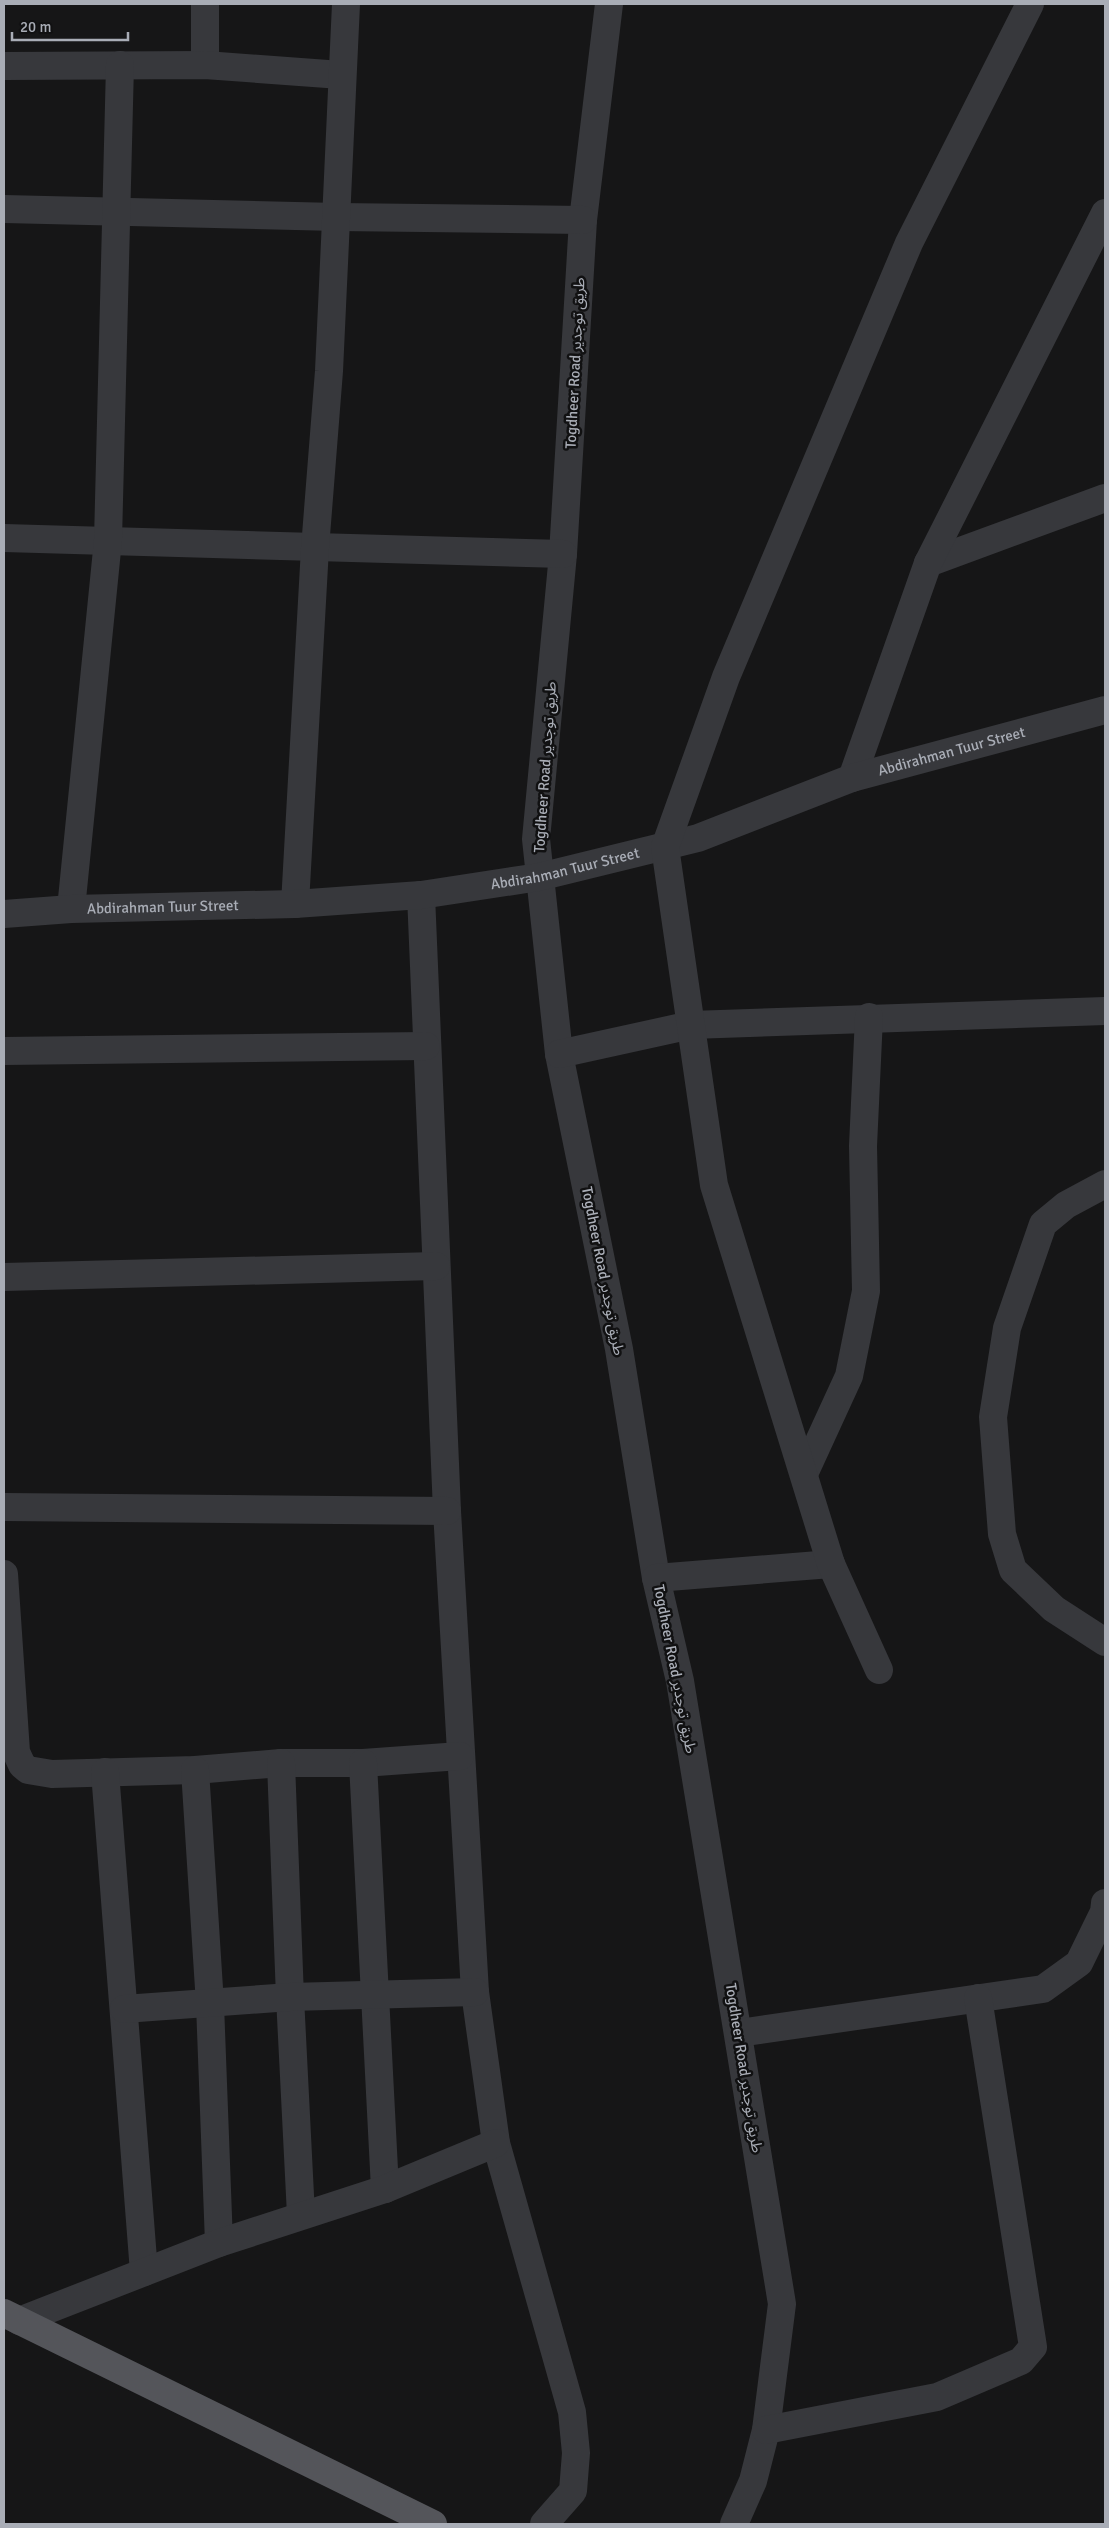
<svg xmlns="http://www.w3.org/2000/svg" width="1109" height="2528" font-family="Signika,'Noto Sans Arabic',sans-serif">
	<rect width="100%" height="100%" fill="#161617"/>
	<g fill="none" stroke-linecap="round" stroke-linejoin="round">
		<g stroke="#37383c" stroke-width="28">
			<path d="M609 4 583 220 563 554 536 839 559 1054 619 1349 656 1578 680 1681 782 2304 766 2430 753 2481 734 2524"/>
			<path d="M205 65V4"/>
			<path d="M4 66 205 65 341 75"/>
			<path d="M4 209 337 217 583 220"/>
			<path d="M4 538 563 554"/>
			<path d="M928 563 1105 498"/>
			<path d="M852 778 928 563 1105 213"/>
			<path d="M421 895 447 1511 475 1992 496 2143 572 2412 576 2453 573 2491 544 2524"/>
			<path d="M295 904 315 548 329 371 346 4"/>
			<path d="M71 909 108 540 120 65"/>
			<path id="s1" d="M4 914 71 909 295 904 421 895 539 877 698 838 852 778 1105 710"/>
			<path d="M4 1051 426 1046"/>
			<path d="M559 1054 691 1025 1105 1011"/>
			<path d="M1105 1184 1066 1205 1043 1224 1007 1328 993 1417 1002 1534 1013 1570 1054 1609 1105 1642"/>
			<path d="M4 1277 436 1266"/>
			<path d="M804 1474 849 1376 866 1291 863 1146 869 1017"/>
			<path d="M4 1507 447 1511"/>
			<path d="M4 1574 16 1752 22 1765 28 1770 52 1774 195 1770 281 1763H363L460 1756"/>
			<path d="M656 1578 831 1564"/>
			<path d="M879 1670 831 1564 714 1185 665 847 726 677 909 243 1030 4"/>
			<path d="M281 1763 290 1997 301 2215"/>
			<path d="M363 1763 385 2189"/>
			<path d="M195 1770 210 2004 219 2243"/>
			<path d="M105 1772 144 2272"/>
			<path d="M124 2009 290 1997 475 1992"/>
			<path d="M739 2033 1043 1989 1079 1963 1104 1912 1105 1903"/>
			<path d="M19 2321 219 2243 385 2189 496 2143"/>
			<path d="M766 2430 937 2397 1021 2361 1033 2347 978 1998"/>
		</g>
		<path stroke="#54555a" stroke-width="28" d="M4 2313 433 2524"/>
	</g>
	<g text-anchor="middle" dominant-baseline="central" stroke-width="5" stroke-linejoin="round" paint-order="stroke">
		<g font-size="15" fill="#a9adb6" stroke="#111112">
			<text transform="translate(575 363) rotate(-87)">Togdheer Road طريق توجدير</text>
			<text stroke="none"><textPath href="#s1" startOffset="969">Abdirahman Tuur Street</textPath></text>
			<text transform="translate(545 767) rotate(-86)">Togdheer Road طريق توجدير</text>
			<text stroke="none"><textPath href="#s1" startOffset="564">Abdirahman Tuur Street</textPath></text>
			<text stroke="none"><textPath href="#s1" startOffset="159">Abdirahman Tuur Street</textPath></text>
			<text transform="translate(603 1271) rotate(79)">Togdheer Road طريق توجدير</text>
			<text transform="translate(675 1669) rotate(79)">Togdheer Road طريق توجدير</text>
			<text transform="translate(744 2068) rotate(81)">Togdheer Road طريق توجدير</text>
		</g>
	</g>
	<rect width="1109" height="2528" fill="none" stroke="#a9adb6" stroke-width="10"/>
	<path d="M12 32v8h116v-8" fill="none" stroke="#a9adb6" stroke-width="2.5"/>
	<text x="20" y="32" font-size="15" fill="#a9adb6" stroke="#111112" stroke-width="4" paint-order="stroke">20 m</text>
</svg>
